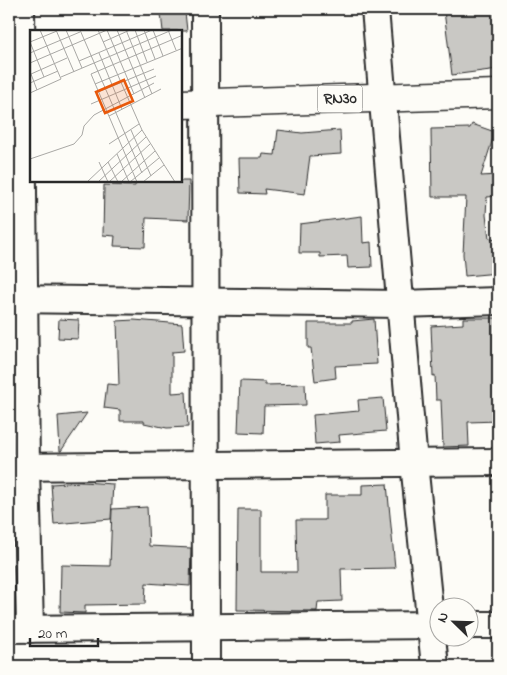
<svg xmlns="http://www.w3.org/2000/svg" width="507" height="675" font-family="'Indie Flower',sans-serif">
	<rect width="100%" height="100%" fill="#fdfcf7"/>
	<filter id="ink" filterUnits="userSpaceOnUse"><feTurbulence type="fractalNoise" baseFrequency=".02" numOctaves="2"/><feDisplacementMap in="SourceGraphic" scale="10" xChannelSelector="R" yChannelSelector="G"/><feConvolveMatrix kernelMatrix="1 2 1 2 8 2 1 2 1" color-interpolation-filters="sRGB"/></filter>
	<g filter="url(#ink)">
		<g fill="#c9c8c4" stroke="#2b2b2b">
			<path d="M459 9H498V69L452 75 444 11Z"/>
			<path d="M185 12 187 31H163L161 14Z"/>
			<path d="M472 124 495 132 481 176 498 175V196L487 197 486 215 489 238 498 239V273L465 276 463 254 466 197H432L431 129 470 128Z"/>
			<path d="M278 130 302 133 340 130 341 154 310 156 305 194 264 189 265 194 240 193 239 158H262L263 154 275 155Z"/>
			<path d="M136 181H189L188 220 146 218 145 247 114 246 115 236 103 235 104 185 135 186Z"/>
			<path d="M362 216 363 243 371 242 372 267 348 268 347 256 320 257V253H299L300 224Z"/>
			<path d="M463 318H498V421L468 422 469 446 443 447 441 400H436L435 375 433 376 431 326 463 324Z"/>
			<path d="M59 319 79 320 78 339 58 338Z"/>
			<path d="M374 319 377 364 335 366 336 378 315 381 311 348H308V323H352V321Z"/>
			<path d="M134 320 182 324 184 351 172 352V393L186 392 188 427 167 428 144 423V421H120V410L104 408 107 384 119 385 117 321Z"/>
			<path d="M240 381 265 382V385L305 384 306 405 264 406 263 433 238 432Z"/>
			<path d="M383 398 386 431 339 435 340 442 315 444 313 415 359 411 358 400Z"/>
			<path d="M87 413 61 451H60L58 416Z"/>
			<path d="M82 482 113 484 111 519 54 524 51 484Z"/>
			<path d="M387 484 395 568 341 569 342 601 318 602 317 611 237 610 238 509H261V572H297L296 520H325V495H362V485Z"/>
			<path d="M147 507 149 546 191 548 190 586 146 583 145 604 85 605V613L60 612 61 565 110 566 112 509Z"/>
		</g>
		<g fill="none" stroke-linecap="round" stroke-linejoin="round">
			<defs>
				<g id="minor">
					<path d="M21 9 26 467 30 629"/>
					<path d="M205 9 206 666"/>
					<path d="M375 9 414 463 435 666"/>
					<path d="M9 299 401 304 498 301"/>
					<path d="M9 467 498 462"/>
					<path d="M470 625H498"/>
					<path d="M9 629 440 625"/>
				</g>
				<g id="major">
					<path d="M181 104 498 94"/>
					<path d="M9 106 31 105"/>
				</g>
			</defs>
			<use href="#minor" stroke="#2b2b2b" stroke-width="30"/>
			<use href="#major" stroke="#2b2b2b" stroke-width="31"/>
			<use href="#minor" stroke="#fdfcf7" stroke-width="26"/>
			<use href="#major" stroke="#fdfcf7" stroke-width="28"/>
		</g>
	</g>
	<g text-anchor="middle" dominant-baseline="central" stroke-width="4.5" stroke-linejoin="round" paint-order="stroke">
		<rect fill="#fdfcf7" stroke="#6a6a68" stroke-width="1" x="317.5" y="85.5" width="45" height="27" rx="4"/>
		<g font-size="16" font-weight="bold" fill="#2b2b2b">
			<text x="340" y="99">RN30</text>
		</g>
	</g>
	<g transform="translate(30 30)">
		<rect width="152" height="152" fill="#fdfcf7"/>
		<path fill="none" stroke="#a9a8a5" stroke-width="1" d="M26 0 44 42M36 0 52 38M50 0 112 143M68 0 112 100 145 152M77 0 104 64M87 0 115 68M96 0 122 64M105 0 117 32M114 0 125 29M123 0 133 26M138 0 146 20M0 12 14 47M0 12 27 1M73 12 100 0M0 23 50 2M69 23 92 79M49 31 122 0M0 33 77 0M1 44 37 28M1 44 7 60M31 47 142 0M0 53 28 41M65 54 153 18M68 62 124 39M0 63 31 49 10 0M61 74 126 46M79 86 131 59M101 100 121 146M79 114 109 94M87 124 99 152M0 129 44 114 52 105 54 96 64 85 124 53M69 132 78 152M78 132 88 152M57 152 112 100M68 152 116 107M79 152 120 114M91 152 125 121M100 152 129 128M107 152 61 44 153 5M113 152 134 135"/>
		<path fill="#e8590c" fill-opacity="0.15" stroke="#e8590c" stroke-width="2.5" d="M94 50 103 71 75 83 66 62Z"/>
		<rect width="152" height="152" fill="none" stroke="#2b2b2b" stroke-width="2.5"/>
	</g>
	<rect width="507" height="675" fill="none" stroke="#fdfcf7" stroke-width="30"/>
	<rect x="15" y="15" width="477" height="645" fill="none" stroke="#2b2b2b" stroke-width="2" filter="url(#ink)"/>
	<g transform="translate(454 622) rotate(293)"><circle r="24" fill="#fdfcf7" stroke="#a9a8a5"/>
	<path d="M0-4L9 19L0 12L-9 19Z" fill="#2b2b2b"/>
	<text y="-8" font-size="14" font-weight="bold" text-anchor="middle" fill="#2b2b2b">N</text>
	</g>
	<path d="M30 638v8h68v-8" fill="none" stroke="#2b2b2b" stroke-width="2.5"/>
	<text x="38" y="638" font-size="15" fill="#2b2b2b" stroke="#fdfcf7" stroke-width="4" paint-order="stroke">20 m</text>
</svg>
